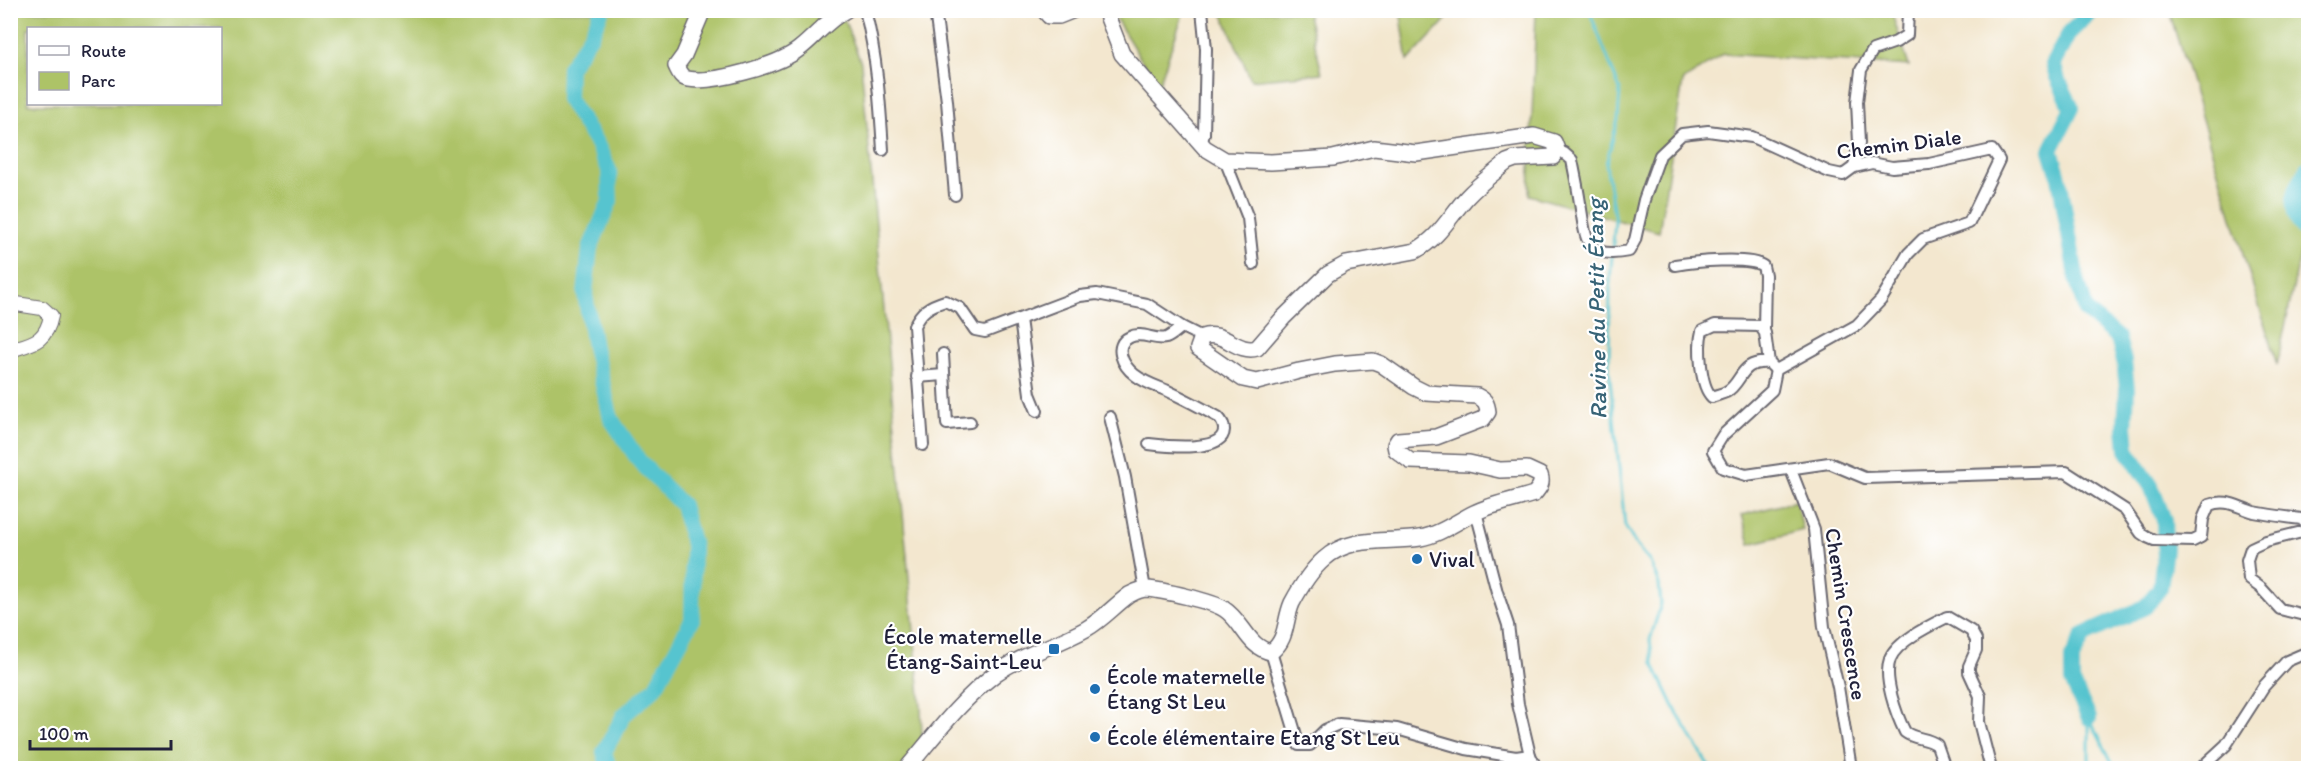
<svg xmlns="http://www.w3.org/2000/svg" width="2319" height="779" font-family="Itim,sans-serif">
	<rect width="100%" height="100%" fill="#fff"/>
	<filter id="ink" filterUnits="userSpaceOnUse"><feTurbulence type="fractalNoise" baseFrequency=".0167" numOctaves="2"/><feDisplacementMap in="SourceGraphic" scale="12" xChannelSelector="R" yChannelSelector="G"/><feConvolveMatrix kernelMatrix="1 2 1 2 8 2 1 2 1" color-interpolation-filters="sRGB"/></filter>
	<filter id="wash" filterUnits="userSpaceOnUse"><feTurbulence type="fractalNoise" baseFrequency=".008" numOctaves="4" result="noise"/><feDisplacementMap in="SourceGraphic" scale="24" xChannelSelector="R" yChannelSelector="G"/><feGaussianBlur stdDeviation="1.35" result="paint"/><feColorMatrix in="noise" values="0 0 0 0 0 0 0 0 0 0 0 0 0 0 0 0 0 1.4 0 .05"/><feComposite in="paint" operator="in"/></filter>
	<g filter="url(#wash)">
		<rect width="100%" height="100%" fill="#f3e7cf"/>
		<g fill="#adc367" stroke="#687251" stroke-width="1.5" fill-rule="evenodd">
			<path d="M1400 10H1454V11L1408 61Z"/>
			<path d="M11 11H841L861 63 921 707 923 768H11ZM28 28H220V104H28Z"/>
			<path d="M1111 11H1184L1158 87Z"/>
			<path d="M1216 11H1307L1322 73 1251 80 1223 15Z"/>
			<path d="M1536 11H1891L1909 66 1723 54 1683 81 1659 232 1529 195Z"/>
			<path d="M2169 11H2308V217L2277 365Z"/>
			<path d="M1796 501 1803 530 1750 544 1742 515Z"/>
		</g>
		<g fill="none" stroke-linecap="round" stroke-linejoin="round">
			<g stroke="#57c4cf" stroke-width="3">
				<path d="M1589 10 1620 90 1618 119 1606 164 1615 221 1610 279 1609 369 1625 526 1636 545 1650 562 1659 584 1661 604 1650 640 1653 663 1678 715 1710 768"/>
				<path d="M2089 718 2115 768"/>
				<path d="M2089 768V720"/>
			</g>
			<g stroke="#57c4cf" stroke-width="16">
				<path d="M602 10 591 35 569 68 568 99 597 144 609 170 610 201 590 248 585 294 594 347 611 419 640 462 682 505 693 545 692 620 655 688 624 715 604 752 609 768"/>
				<path d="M2308 168C2291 196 2287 208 2308 236"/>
				<path d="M2089 718 2072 681V658L2084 635 2145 607 2160 588 2165 549 2164 520 2151 486 2127 450 2125 427 2127 389 2124 361 2118 338 2086 311 2076 276 2059 177 2051 150 2072 108 2057 77 2053 63 2070 32 2093 10"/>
			</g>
		</g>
	</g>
	<g filter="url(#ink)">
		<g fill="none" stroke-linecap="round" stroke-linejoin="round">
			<defs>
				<g id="minor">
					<path d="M865 10C877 57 880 102 883 150"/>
					<path d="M935 10 947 101 955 195"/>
					<path d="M1201 144 1204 134 1206 49 1202 10"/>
					<path d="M1557 150 1564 153 1572 160C1575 175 1578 189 1580 203 1586 239 1584 260 1629 251L1635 240 1644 200 1660 155 1682 134 1708 131 1752 137 1829 172 1843 175 1854 167 1872 163 1892 167 1929 164 1992 150 1999 160 1969 223 1923 239 1908 254 1881 300 1857 325 1776 370 1772 390 1723 435 1713 451 1723 468 1746 475 1829 463 1865 478 2066 472 2125 510 2141 533 2147 537 2154 540 2193 541 2201 537 2203 519 2209 505C2227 498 2237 507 2254 512 2269 515 2286 517 2301 519L2306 523V531L2266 541 2251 548 2247 560 2249 579 2261 588 2280 609 2308 616"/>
					<path d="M1225 160 1248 218 1253 264"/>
					<path d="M1854 167 1859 143 1857 102 1861 70 1873 50 1896 42 1907 35 1908 10"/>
					<path d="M1675 265C1693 262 1749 256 1763 266L1765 275 1764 330"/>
					<path d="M1020 319 1030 394 1037 411"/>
					<path d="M943 354 947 424 970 422"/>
					<path d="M1769 363C1739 360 1743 383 1726 392 1722 394 1716 395 1712 397 1700 386 1698 346 1702 331L1715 325 1760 326 1765 333 1769 363 1776 370"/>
					<path d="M917 377 944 375"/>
					<path d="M1110 417 1125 477 1145 589"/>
					<path d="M1149 444C1165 446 1223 453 1224 430 1224 424 1222 421 1218 417 1202 408 1185 399 1168 391 1156 386 1145 383 1135 375 1123 366 1112 345 1130 337 1142 331 1154 341 1166 338 1172 336 1177 330 1182 327"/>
					<path d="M923 445 914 326C921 311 929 306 945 301L960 308 975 330 985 332 1080 296 1097 294 1147 304 1182 327 1202 337"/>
					<path d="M1791 470 1814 529 1824 627 1838 687 1851 768"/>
					<path d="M1476 512 1497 592 1508 625 1518 704 1530 755"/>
					<path d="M1271 652 1299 745H1310L1325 730 1339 724 1397 729 1466 749 1516 757 1530 755 1536 768"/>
					<path d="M1945 768 1937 745C1927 737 1915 740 1905 732 1896 714 1883 678 1890 659 1897 641 1931 625 1947 617L1971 631 1976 640V650L1969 666V672L1980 696 1979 722 1990 765 1989 768"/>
					<path d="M2201 768 2226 745 2264 686 2287 661 2308 652"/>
				</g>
				<path id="tertiary" d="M10 303 42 308 51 316C46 342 33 343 10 350"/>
				<g id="secondary">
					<path d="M703 10 684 55 676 66C679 72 681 78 688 79 713 84 779 65 799 49 816 36 827 20 846 10"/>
					<path d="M1044 10 1049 16H1059L1074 10"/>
					<path d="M907 768C934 736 961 700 995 674 1023 654 1056 646 1086 629 1102 620 1114 606 1129 595 1135 592 1140 589 1147 589 1161 590 1212 601 1224 609 1243 621 1248 648 1271 652 1288 639 1284 621 1292 603 1300 588 1311 570 1324 559 1350 535 1387 543 1420 538 1439 535 1456 522 1474 513 1492 504 1514 500 1534 494 1540 487 1543 483 1540 475L1527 469 1500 470 1469 463 1410 461 1396 450 1395 445 1398 440 1436 437 1483 419 1488 412C1487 403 1485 400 1477 396L1426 393 1414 387 1381 364 1373 361 1335 364 1299 371 1257 382 1243 379 1198 348 1202 337C1223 329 1237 354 1257 348L1283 318 1328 274 1346 264 1415 251C1440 237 1449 217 1467 197 1479 184 1494 173 1507 162L1515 159 1553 157 1557 150 1554 142 1534 136 1416 153 1374 148 1333 158 1271 162 1225 160 1205 148 1122 54 1105 10"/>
				</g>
			</defs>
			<use href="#minor" stroke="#6b676f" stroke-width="14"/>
			<use href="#tertiary" stroke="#6b676f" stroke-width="16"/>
			<use href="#secondary" stroke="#6b676f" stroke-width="18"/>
			<use href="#minor" stroke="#fff" stroke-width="10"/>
			<use href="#tertiary" stroke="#fff" stroke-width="14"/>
			<use href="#secondary" stroke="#fff" stroke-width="15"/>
		</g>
	</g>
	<g fill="#1f6fb2" stroke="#fff" stroke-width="2">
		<circle cx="1417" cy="559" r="6"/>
		<rect x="1048" y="643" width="12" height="12" rx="3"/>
		<circle cx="1095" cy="689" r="6"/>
		<circle cx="1095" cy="737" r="6"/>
	</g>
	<g text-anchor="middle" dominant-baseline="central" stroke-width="4.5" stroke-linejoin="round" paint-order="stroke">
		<g font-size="22" fill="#22223b" stroke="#fff">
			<text transform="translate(1899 144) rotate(-7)">Chemin Diale</text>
			<text transform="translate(1846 614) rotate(81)">Chemin Crescence</text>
		</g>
		<g font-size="22" fill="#22223b" stroke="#fff" text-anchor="start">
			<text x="1429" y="559">Vival</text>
			<text x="1042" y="636" text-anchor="end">École maternelle<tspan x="1042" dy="25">Étang-Saint-Leu</tspan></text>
			<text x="1107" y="676">École maternelle<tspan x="1107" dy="25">Étang St Leu</tspan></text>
			<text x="1107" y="737">École élémentaire Etang St Leu</text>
		</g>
		<g font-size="24" font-style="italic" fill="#376376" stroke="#fff">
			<text transform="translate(1596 309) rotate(-91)">Ravine du Petit Étang</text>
		</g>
	</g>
	<rect width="2319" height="779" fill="none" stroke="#fff" stroke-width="36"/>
	<rect x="27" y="27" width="195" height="78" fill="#ffffff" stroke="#a7a7b1" stroke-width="1.5"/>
	<rect x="39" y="46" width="30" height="9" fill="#ffffff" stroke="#a7a7b1" stroke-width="1.5"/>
	<text x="81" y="57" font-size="18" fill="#22223b">Route</text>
	<rect x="39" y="72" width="30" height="18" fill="#adc367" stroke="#a7a7b1" stroke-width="1.5"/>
	<text x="81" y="87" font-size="18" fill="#22223b">Parc</text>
	<path d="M30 740v9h141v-9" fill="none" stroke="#22223b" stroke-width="3"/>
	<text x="39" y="740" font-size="18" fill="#22223b" stroke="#ffffff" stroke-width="4.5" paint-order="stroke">100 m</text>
</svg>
